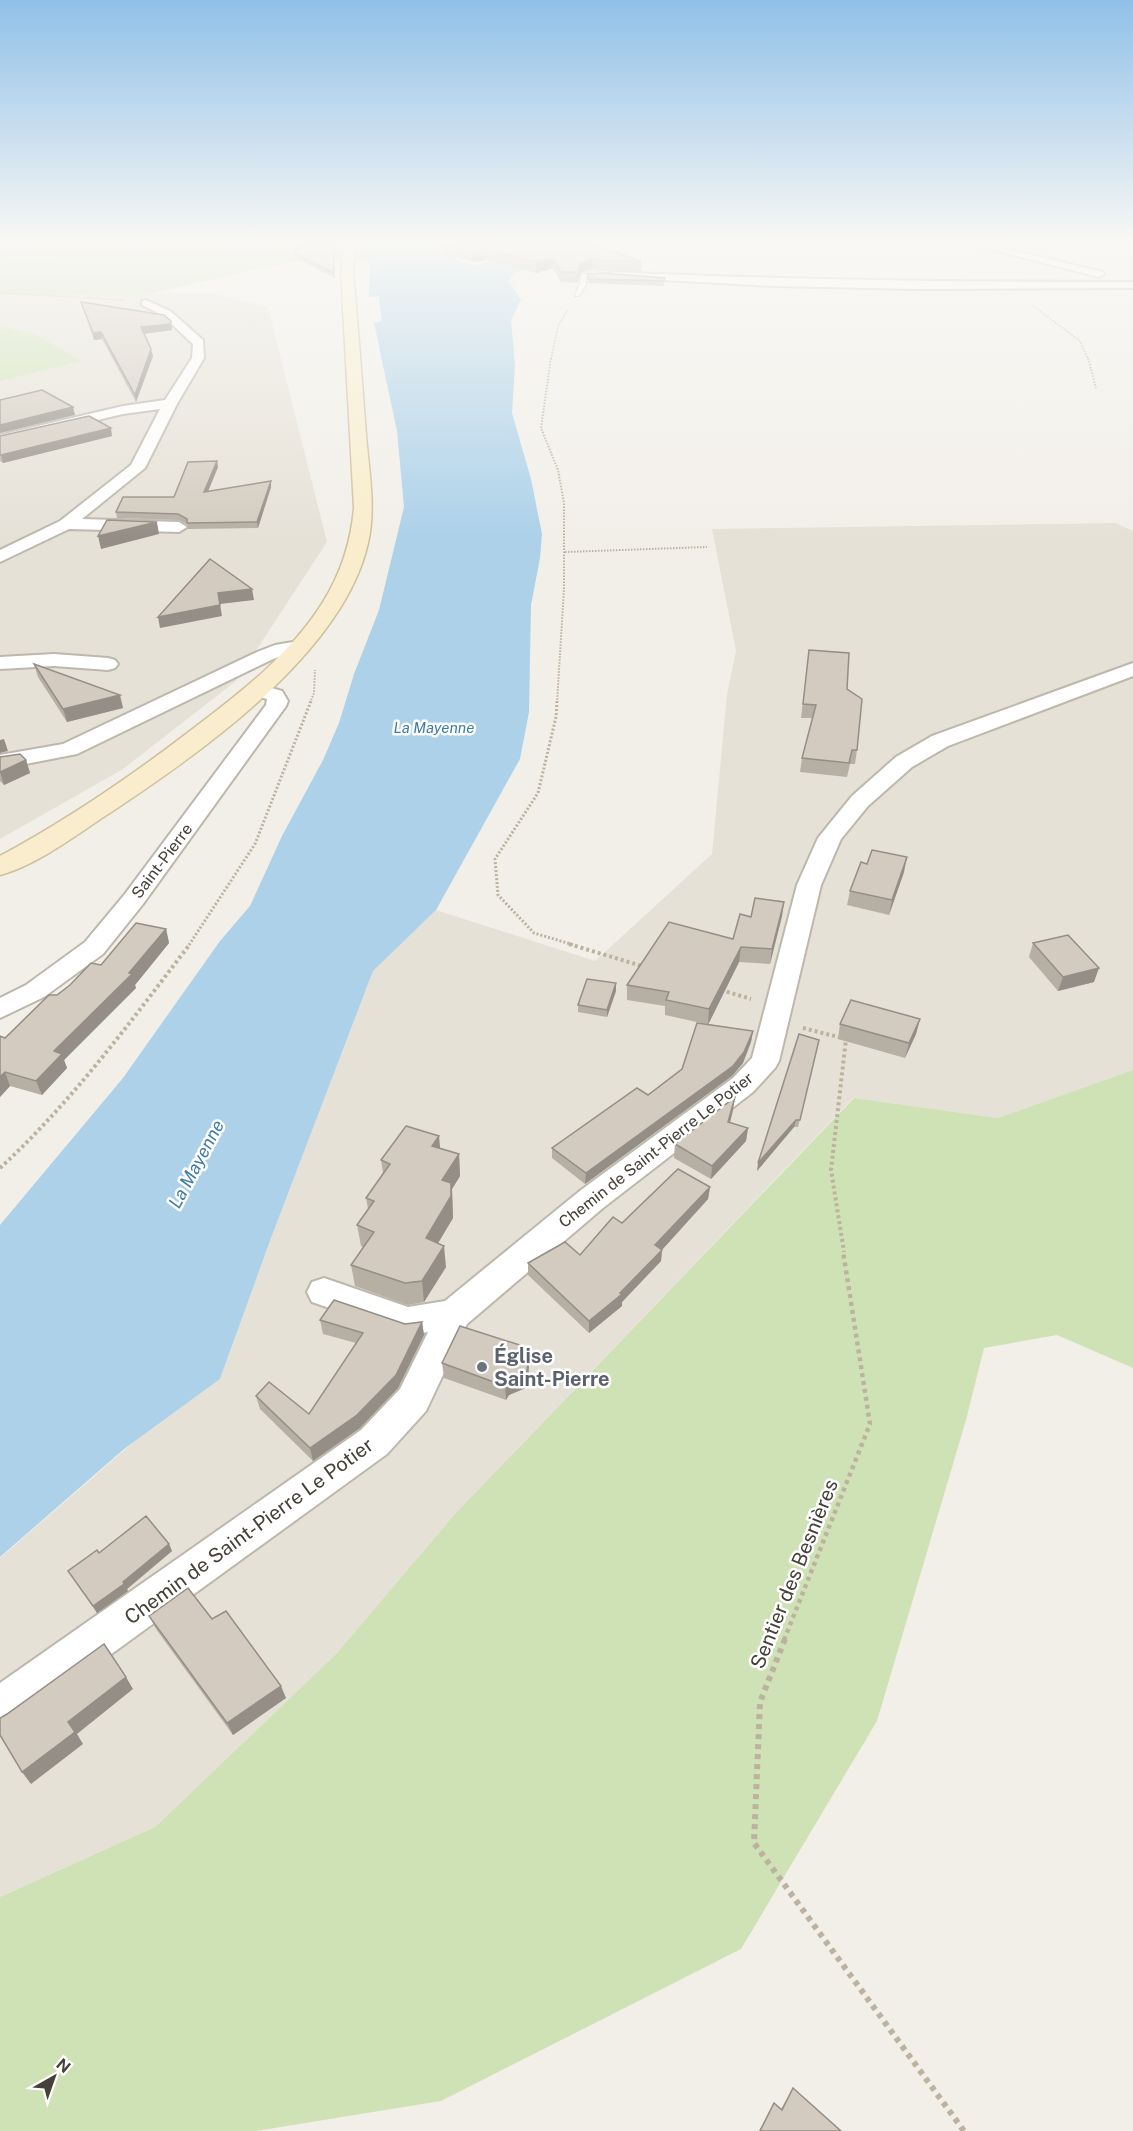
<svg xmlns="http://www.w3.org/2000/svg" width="1133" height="2131" font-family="'Public Sans',sans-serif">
	<rect width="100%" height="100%" fill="#f2efe9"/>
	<g fill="#e6e1d7">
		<path d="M211 293 268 307 327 542 236 681 123 769 0 839V381L80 361 36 334 0 326V294Z"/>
		<path d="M1116 523 1133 531V1070L998 1118 853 1098 454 1515 336 1654 155 1827 0 1897V1558L136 1440 220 1379 271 1238 373 971 436 910 595 961 712 854 727 694 736 651 712 529Z"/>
	</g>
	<g fill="#cfe2b6">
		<path d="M0 239H370L368 243 369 260 291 262 143 295 0 294Z"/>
		<path d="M0 326 36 334 81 361 0 381Z"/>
		<path d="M1133 1070V1368L1057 1335 984 1348 966 1420 877 1721 741 1949 441 2101 256 2131H0V1897L155 1827 336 1654 454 1515 854 1098 998 1118Z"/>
	</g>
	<path fill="#acd1e9" d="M370 239H452L468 256 455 258 457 261 478 266 477 264 489 262 526 270 514 273 509 281 521 300 511 320 515 365 512 413 531 479 542 534 540 558 531 605 529 712 520 759 436 910 373 971 271 1238 220 1379 124 1449 0 1557V1225L123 1078 220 941 250 906 282 836 323 760 339 723 354 674 379 610 404 507 397 431 374 323 382 321 379 298 378 296 369 297 370 266 366 256Z"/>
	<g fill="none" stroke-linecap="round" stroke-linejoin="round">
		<defs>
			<path id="service" d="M593 271 612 275H593L586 277V285L579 296H575L582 275Z"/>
			<g id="minor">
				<path d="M949 239H965L1103 272 1104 274 1099 277Z"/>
				<path d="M613 272C787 280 959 282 1133 282V288L916 289 773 286 609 277 608 275Z"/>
				<path d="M146 300 170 311 203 340 204 358 177 404 145 468 82 519 179 522 187 527 179 532 69 529 0 562V550L60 521 131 465 160 409 123 414 0 443V435L123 406 165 400 192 358 193 344 162 315 142 305V301Z"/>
				<path d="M299 641 306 643 309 647 306 651 286 654 271 660 77 754 0 769V755L63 744 257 652 275 645Z"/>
				<path d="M54 654 108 658 115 660 118 664 115 668 108 670 54 666 0 669V657Z"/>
				<path d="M1133 663V676L948 746 912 767 868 806 841 839 821 885 779 1061 775 1068 753 1092 603 1208 467 1324 426 1411 387 1454 15 1724 0 1730V1683L361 1430 400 1389 428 1332 408 1335 312 1302 307 1292 312 1282 324 1278 408 1307 445 1301 581 1190 733 1078 752 1058 797 885 818 838 852 796 896 757 932 736Z"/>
				<path d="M258 684 282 691 288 701 286 706 143 904 103 954 44 997 0 1018V998L26 985 85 942 125 894 266 705 267 699 251 694 248 690 251 686Z"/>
			</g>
			<path id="secondary" d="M343 239H355L353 272C358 326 362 381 366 435 369 471 376 508 368 543 343 656 191 760 99 820 71 839 32 867 0 875V856C67 820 130 777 190 731 239 694 290 655 323 602 341 573 351 542 354 508L341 272Z"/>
		</defs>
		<use href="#service" stroke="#bdb7ac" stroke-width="2"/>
		<use href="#minor" stroke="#bdb7ac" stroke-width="4"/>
		<use href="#secondary" stroke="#cdc09d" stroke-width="3"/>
		<g stroke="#bdb29f" stroke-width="1.5" stroke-dasharray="1.5 1.5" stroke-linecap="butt">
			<path d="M140 239 149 245"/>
			<path d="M0 253 124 246 305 247"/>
			<path d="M0 265 123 256 206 257 284 250"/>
			<path d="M0 293 125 300"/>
			<path d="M1033 306 1080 341 1088 359"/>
			<path d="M551 359 558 326 568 309"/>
		</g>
		<g stroke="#bdb29f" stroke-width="2" stroke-dasharray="1.5 1.5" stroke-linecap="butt">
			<path d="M551 358 541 428 558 470 564 503V589L557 703"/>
			<path d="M1088 358 1096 388"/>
			<path d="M565 552 707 547"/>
			<path d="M310 703 314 693 315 670"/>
		</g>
		<g stroke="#bdb29f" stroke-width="3" stroke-dasharray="2 2" stroke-linecap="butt">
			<path d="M557 701 556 717 538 793 495 859 498 895 534 933 574 945"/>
			<path d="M189 945 255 844 311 701"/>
		</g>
		<g stroke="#bdb29f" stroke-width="4" stroke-dasharray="3 3" stroke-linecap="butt">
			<path d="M569 944 645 967"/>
			<path d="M721 990 751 999"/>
			<path d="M803 1028 846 1039 831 1170 844 1252"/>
			<path d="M0 1168C72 1102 131 1021 190 944"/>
		</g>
		<path stroke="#bdb29f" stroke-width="4.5" stroke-dasharray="4 4" stroke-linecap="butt" d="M784 1640 870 1424 843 1251"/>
		<path stroke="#bdb29f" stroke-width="6" stroke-dasharray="5 5" stroke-linecap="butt" d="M785 1639 760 1702 754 1843 964 2131"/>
		<use href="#service" fill="#fff" fill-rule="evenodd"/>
		<use href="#minor" fill="#fff" fill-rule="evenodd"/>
		<use href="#secondary" fill="#f9edcd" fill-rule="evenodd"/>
	</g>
	<g fill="#b5afa4">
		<path d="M311 239H336L334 265 335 278 294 257 293 252Z"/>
		<path d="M444 245 641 261V271H606L592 269 581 273 577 283 561 282 553 268 536 273 485 260 473 262 445 255Z"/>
		<path d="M588 274 665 278 664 282V286L588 283Z"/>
		<path d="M81 302 172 327V330L144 334 153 356 136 402 102 339 94 340Z"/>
		<path d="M0 436H112L3 463 0 461Z"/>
		<path d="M218 467 208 492 271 481V487L258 528 188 529 187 524 179 520 117 518 116 512 174 497Z"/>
		<path d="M809 650 847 689 857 750 855 764H850L847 777 800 772 802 758 812 718H801Z"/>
		<path d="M34 664 123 708 67 722 38 677Z"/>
		<path d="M0 757 26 760 30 773 4 785 0 781Z"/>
		<path d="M904 872 889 915 847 905 850 891Z"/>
		<path d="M784 902 782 916 770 964 739 962 708 1024 753 1031 751 1042 743 1063 732 1076 585 1184 552 1158V1148L648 1095 682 1069 706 1024 665 1015V1006L627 1000V985L733 939 751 917Z"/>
		<path d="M166 929 169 943 135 985 136 988 64 1060 67 1068 42 1095 10 1086 0 1097V1036L5 1038 57 995 101 965Z"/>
		<path d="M1033 943 1094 982 1058 991 1029 957Z"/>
		<path d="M616 991 607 1017 578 1012V1005Z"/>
		<path d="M920 1019 916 1034 905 1058 838 1039 840 1024Z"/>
		<path d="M819 1040 798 1127H794L757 1171Z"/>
		<path d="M733 1110 730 1122 748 1128 746 1141 711 1179 674 1158 675 1144Z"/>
		<path d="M440 1148 459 1154 460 1176 452 1189 453 1218 438 1243 446 1267 424 1302 408 1305 355 1286 351 1265 363 1247 361 1246 357 1225 368 1209 366 1198 383 1173 381 1160Z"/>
		<path d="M710 1187 708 1199 662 1250 661 1261 622 1302V1306L589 1333 528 1275V1263L580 1255 622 1223Z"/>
		<path d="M320 1320 405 1324 422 1322 424 1335 398 1388 360 1428 313 1461 260 1409 256 1396 309 1414 356 1343 323 1334Z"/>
		<path d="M529 1362 528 1387 509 1395 506 1400 444 1378 442 1363Z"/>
		<path d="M169 1544 172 1551 127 1589 128 1591 97 1613 68 1571 99 1553Z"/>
		<path d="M149 1616 212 1619 286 1698 233 1735 156 1629Z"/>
		<path d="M793 2088 841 2131H759L774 2103 781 2109Z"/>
	</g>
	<g fill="#948e86">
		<path d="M485 250V260L473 262 472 252Z"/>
		<path d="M553 258V268L536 273V262Z"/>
		<path d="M592 259V269L581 273 577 283V272L581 263Z"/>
		<path d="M171 321 172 330 142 334 141 327Z"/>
		<path d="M101 332 102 339 94 340 93 333Z"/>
		<path d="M151 349 153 356 136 402 135 395Z"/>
		<path d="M73 407 75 415 0 433V425Z"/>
		<path d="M111 428 112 436 3 463 1 455Z"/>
		<path d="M217 461 218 467 205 498 204 492Z"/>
		<path d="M271 481V487L258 528 257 522Z"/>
		<path d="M157 522 159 534 101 549 98 536Z"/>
		<path d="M252 589 254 600 220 604 222 616 160 628 158 617 218 593Z"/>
		<path d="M120 695 123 708 67 722 63 709Z"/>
		<path d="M4 739 8 751 0 753V740Z"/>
		<path d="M26 760 30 773 4 785 0 772Z"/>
		<path d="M907 857 904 872 889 915 892 900Z"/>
		<path d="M784 902 782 916 770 964 772 949Z"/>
		<path d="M166 929 169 943 135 985 136 988 64 1060 67 1068 42 1095 36 1081 54 1051 129 973Z"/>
		<path d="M741 947 739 962 708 1025 709 1009Z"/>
		<path d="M1099 968 1094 982 1058 991 1063 977Z"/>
		<path d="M616 983V991L607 1017V1010Z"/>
		<path d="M920 1019 916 1034 905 1058 909 1043Z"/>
		<path d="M753 1031 751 1042 743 1063 732 1076 585 1184 586 1173Z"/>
		<path d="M5 1072 10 1086 0 1097V1077Z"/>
		<path d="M735 1097 733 1110 727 1135 728 1122Z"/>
		<path d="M796 1120 794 1127 757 1171 758 1163Z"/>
		<path d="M748 1128 746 1141 711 1179 712 1166Z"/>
		<path d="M439 1136 441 1158 432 1146Z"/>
		<path d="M459 1154 460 1176 452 1189 453 1218 428 1260 426 1238 442 1180Z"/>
		<path d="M710 1187 708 1199 660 1252 662 1250 661 1261 622 1302V1306L589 1333V1321L620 1293 655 1245Z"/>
		<path d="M444 1246 446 1267 424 1302 422 1281Z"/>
		<path d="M422 1322 424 1335 398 1388 360 1428 313 1461 310 1448Z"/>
		<path d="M529 1348V1362L528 1387 509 1395 506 1400 505 1386Z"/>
		<path d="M169 1544 172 1551 127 1589 128 1591 97 1613 93 1606Z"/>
		<path d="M126 1677 133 1689 77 1734 83 1744 31 1784 22 1772 68 1722Z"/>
		<path d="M281 1686 286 1698 233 1735 227 1723Z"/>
	</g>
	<g fill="#d3cbbf" stroke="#948e86" stroke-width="1.5">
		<path d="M311 239H335L334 260V273L293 252Z"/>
		<path d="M450 239H576L641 261H606L592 259 581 263 577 272H561L553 258 536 262 485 250 472 252 444 245Z"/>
		<path d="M603 273 665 278 664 281 588 279V274Z"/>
		<path d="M81 302 164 315 171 321 170 324 141 327 151 349 135 395 101 332 93 333Z"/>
		<path d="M42 390 73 407 0 425V400Z"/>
		<path d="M89 416 111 428 1 455H0V436Z"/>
		<path d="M217 461 204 492 271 481 257 522 187 523V519L178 514 116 512 123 497H174L188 462Z"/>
		<path d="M107 520 157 522 98 536Z"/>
		<path d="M210 559 252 589 218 593 220 605 158 617Z"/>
		<path d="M809 650 849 653 847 689 862 699 857 750H852L849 763 802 758 816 705 803 704Z"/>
		<path d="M34 664 120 695 63 709Z"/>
		<path d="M20 754 26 760 0 772V757Z"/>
		<path d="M872 850 907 857 892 900 850 891 861 862 867 864Z"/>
		<path d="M755 898 784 902 772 949 741 947 709 1009 666 1000 669 992 627 985 669 922 733 939 740 914 751 917Z"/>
		<path d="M136 923 166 929 129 973 132 974 54 1051 62 1054 36 1081 5 1072 0 1077V1036L5 1038 49 995H57L70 985 91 963 101 965Z"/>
		<path d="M1068 935 1099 968 1063 977 1033 943Z"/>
		<path d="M587 979 616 983 607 1010 578 1005Z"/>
		<path d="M851 1000 920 1019 909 1043 840 1024Z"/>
		<path d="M697 1023 753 1031 744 1052 733 1066 586 1173 552 1148 637 1088 648 1095 682 1069Z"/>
		<path d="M799 1034 819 1040 800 1120H796L758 1163Z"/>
		<path d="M735 1097 728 1122 748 1128 712 1166 675 1144Z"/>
		<path d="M406 1126 439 1136 432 1146 459 1154 442 1180 451 1183V1196L426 1238 444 1246 422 1281 405 1283 351 1265 374 1232 357 1225 374 1201 366 1198 390 1164 381 1160Z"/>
		<path d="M678 1169 710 1187 655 1245 662 1250 620 1293 622 1294 589 1321 528 1263 565 1242 580 1255 613 1217 622 1223Z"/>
		<path d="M334 1300 405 1324 422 1322 396 1375 357 1415 310 1448 256 1396 269 1382 309 1414 363 1333 320 1320Z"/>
		<path d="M460 1326 529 1348 527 1372 509 1380 505 1386 442 1363Z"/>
		<path d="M146 1516 169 1544 123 1582 124 1584 93 1606 68 1571 97 1550 99 1553Z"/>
		<path d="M188 1588 212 1619 226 1611 281 1686 227 1723 149 1616Z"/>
		<path d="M104 1644 126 1677 68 1722 75 1732 22 1772 0 1735V1718L7 1714Z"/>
		<path d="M793 2088 841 2131H760L774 2103 782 2110Z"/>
	</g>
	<linearGradient id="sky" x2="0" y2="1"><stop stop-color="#90c0e8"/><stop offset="0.45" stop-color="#f9f8f5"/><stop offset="1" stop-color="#f9f8f5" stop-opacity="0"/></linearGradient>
	<rect width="1133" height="537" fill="url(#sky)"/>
	<circle fill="#6b7280" stroke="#fff" stroke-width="2" cx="482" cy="1367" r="6"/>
	<g text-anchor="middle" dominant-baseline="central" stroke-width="5" stroke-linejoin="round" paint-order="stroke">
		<g font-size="15" font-style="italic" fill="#3d7ca6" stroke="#fff">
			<text x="434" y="727">La Mayenne</text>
		</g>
		<g font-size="16" fill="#454038" stroke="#fff">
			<text transform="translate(162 861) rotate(-53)">Saint-Pierre</text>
			<text transform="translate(656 1150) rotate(-38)">Chemin de Saint-Pierre Le Potier</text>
		</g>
		<g font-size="18" font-style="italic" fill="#3d7ca6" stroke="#fff">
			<text transform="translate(196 1164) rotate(-62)">La Mayenne</text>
		</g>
		<g font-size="20" font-weight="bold" fill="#5b616d" stroke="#fff" text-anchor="start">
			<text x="494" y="1356">Église<tspan x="494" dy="23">Saint-Pierre</tspan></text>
		</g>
		<g font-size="20" fill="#454038" stroke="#fff">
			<text transform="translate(249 1531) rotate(-36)">Chemin de Saint-Pierre Le Potier</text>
			<text transform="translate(794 1574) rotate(-68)">Sentier des Besnières</text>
		</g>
	</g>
	<g transform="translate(54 2077) rotate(40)" stroke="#ffffff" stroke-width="4.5" paint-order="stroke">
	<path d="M0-4.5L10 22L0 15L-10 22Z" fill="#454038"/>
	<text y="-9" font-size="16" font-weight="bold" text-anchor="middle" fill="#454038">N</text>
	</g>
</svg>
